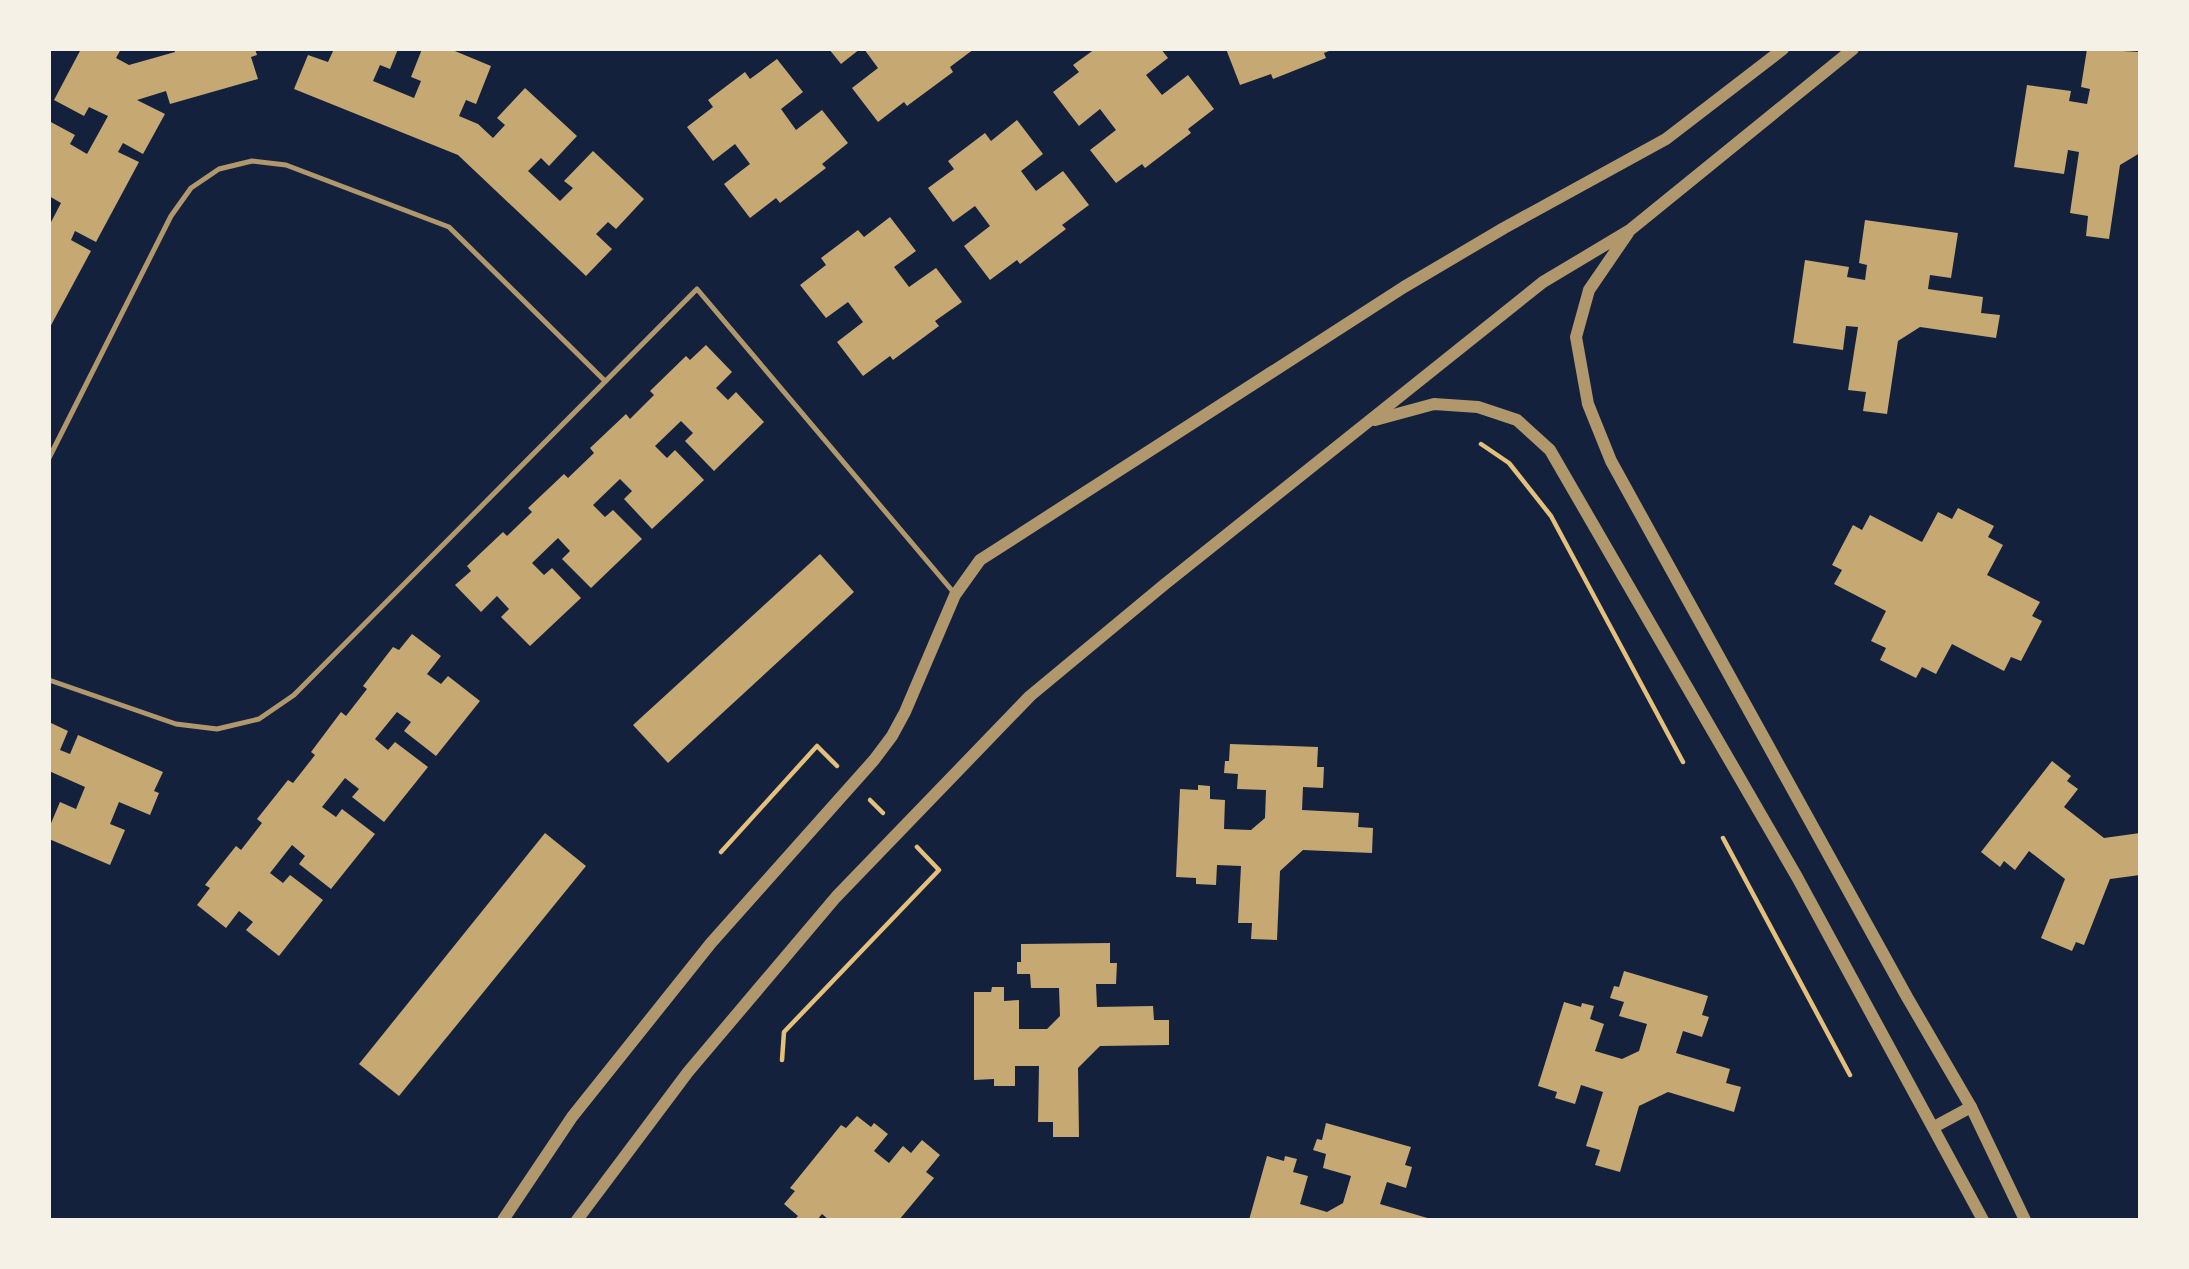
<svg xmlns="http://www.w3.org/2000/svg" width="2189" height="1269" font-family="'Noto Sans',sans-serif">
	<rect width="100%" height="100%" fill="#14213d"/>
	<g fill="#c6a872">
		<path d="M81 49H121L116 58 129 65 175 52 174 49H255L257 55 251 57 258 79 170 104 166 91 137 100 165 114 143 154 123 143 118 152 139 162 96 242 75 231 71 240 91 251 49 329V226L61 203 49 196V121L75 135 70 144 87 154 108 116 89 107 84 116 54 100Z"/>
		<path d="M334 49H398L390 69 380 65 373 81 414 98 421 81 411 77 422 49H450L491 66 476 104 466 100 459 116 478 124 493 138 505 125 497 118 525 88 577 136 549 166 541 158 528 171 560 201 573 188 564 181 593 151 644 199 616 229 608 222 596 234 612 249 586 276 458 155 294 89 308 55 328 62Z"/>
		<path d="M829 49H860L841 64Z"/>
		<path d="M864 49H974L950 67 953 72 907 106 904 102 878 122 852 88 878 68Z"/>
		<path d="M1095 49H1161L1168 58 1146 75 1162 95 1188 75 1214 109 1188 129 1191 133 1145 168 1142 164 1116 183 1090 150 1116 130 1100 109 1079 126 1053 92 1079 72 1073 65Z"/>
		<path d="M1226 49H1334L1324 53 1326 58 1273 79 1271 74 1240 85Z"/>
		<path d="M2087 49 2140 52V153L2120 165 2109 239 2086 236 2088 216 2070 213 2079 152 2068 150 2064 174 2014 167 2027 85 2071 91 2069 101 2087 104 2090 89 2081 87Z"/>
		<path d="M777 59 803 92 781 109 796 130 822 110 848 143 822 164 826 168 780 203 776 198 750 218 724 184 750 164 735 144 713 161 687 127 713 107 708 100 745 72 750 79Z"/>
		<path d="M1017 120 1043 154 1021 171 1036 191 1063 171 1089 205 1062 225 1066 229 1020 264 1017 260 990 280 964 246 990 226 975 206 953 222 928 188 954 169 948 161 985 133 991 141Z"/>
		<path d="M890 217 916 251 894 267 909 287 936 268 962 302 935 321 939 326 893 360 890 356 863 376 837 342 863 322 848 302 826 318 800 285 826 265 821 258 858 230 864 237Z"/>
		<path d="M1865 220 1958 233 1951 278 1930 275 1928 289 1983 297 1981 313 2000 315 1996 338 1920 327 1898 341 1887 414 1863 411 1866 392 1848 390 1858 327 1846 326 1843 350 1793 343 1805 260 1849 267 1847 277 1865 280 1867 265 1859 263Z"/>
		<path d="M706 345 732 372 716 388 728 400 736 392 764 422 714 471 685 441 693 433 681 421 655 446 667 458 675 450 704 480 652 529 624 499 632 491 620 479 593 505 605 517 613 510 642 539 591 588 562 559 570 551 558 538 532 563 544 575 552 568 581 598 530 646 501 617 509 609 497 596 481 612 455 585 471 571 467 566 503 532 507 536 532 512 528 508 564 474 568 478 594 453 590 448 626 414 630 419 654 395 650 391 686 356 690 360Z"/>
		<path d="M1958 508 1994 526 1988 537 2003 545 1987 575 2040 602 2032 616 2042 621 2021 661 2011 657 2004 671 1952 644 1936 674 1922 667 1916 678 1880 660 1886 648 1871 641 1886 611 1834 584 1842 570 1832 565 1853 525 1862 530 1870 515 1922 542 1938 512 1952 519Z"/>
		<path d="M820 554 854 592 668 763 633 725Z"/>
		<path d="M412 634 441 656 427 674 441 684 448 676 480 701 436 756 404 731 411 722 397 712 375 739 388 750 395 742 428 767 384 822 352 797 359 789 345 778 322 807 336 817 342 809 375 834 331 889 299 864 305 856 292 845 270 873 283 883 290 875 323 900 279 956 246 930 253 922 239 911 226 928 197 905 210 888 205 885 236 846 241 850 262 823 257 819 288 780 293 783 315 755 311 752 341 712 346 716 367 689 363 686 393 647 399 650Z"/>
		<path d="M49 722 68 731 60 750 70 754 78 735 163 772 154 791 159 793 150 815 119 802 110 824 125 830 110 865 49 839V828L60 802 76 809 85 787 49 771Z"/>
		<path d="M1230 744 1318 747 1317 767H1324L1323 788 1303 787 1302 810 1359 813 1358 827 1373 828 1372 853 1303 850 1280 871 1277 940 1251 939 1252 923H1238L1241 866 1217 865 1216 885 1196 884V878L1176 877 1180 789 1198 790V785L1210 786V799L1225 800 1224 829 1251 830 1265 818 1266 790 1237 789 1238 774 1224 773 1225 761H1229Z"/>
		<path d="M2052 761 2071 776 2067 781 2078 789 2064 807 2104 838 2140 833V875L2110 879 2084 945 2076 942 2072 951 2041 938 2065 879 2029 851 2015 870 2004 861 2000 867 1981 852Z"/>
		<path d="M545 833 586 866 399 1096 359 1064Z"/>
		<path d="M1110 943V963H1117L1116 984H1096L1097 1007 1153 1006 1154 1020H1169V1045L1100 1046 1078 1068 1079 1137H1053V1122H1038L1039 1066H1015V1086H994V1079L974 1080V992H991L992 987H1004V1001L1019 1000V1029H1047L1060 1016 1059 988H1031L1030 974H1017V962H1021V944Z"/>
		<path d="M1624 971 1708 996 1702 1015 1709 1017 1702 1037 1683 1031 1676 1053 1730 1069 1726 1083 1741 1087 1734 1112 1668 1092 1639 1106 1620 1172 1595 1165 1600 1150 1586 1146 1603 1092 1581 1085 1575 1104 1555 1098 1557 1092 1538 1086 1564 1002 1581 1007 1582 1003 1594 1006 1590 1019 1604 1024 1595 1051 1622 1059 1639 1051 1647 1024 1619 1016 1624 1002 1610 998 1614 986 1619 987Z"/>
		<path d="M857 1116 871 1127 874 1123 888 1134 874 1151 889 1163 903 1146 911 1153 922 1140 940 1155 926 1172 934 1178 899 1220H829L822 1214 817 1220H794L798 1216 784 1204 795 1191 790 1188 841 1125 846 1128Z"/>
		<path d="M1326 1123 1411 1147 1405 1165 1412 1167 1406 1188 1387 1182 1380 1204 1434 1220H1249L1267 1156 1284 1161 1285 1156 1297 1159 1293 1172 1308 1176 1300 1204 1327 1212 1343 1203 1351 1176 1323 1168 1326 1154 1313 1150 1317 1139 1322 1140Z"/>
	</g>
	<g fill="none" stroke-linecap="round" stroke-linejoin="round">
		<g stroke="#e5c07b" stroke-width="4.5">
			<path d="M1481 444 1509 463 1551 516 1683 762"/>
			<path d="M870 800 883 813"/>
			<path d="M1723 838 1850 1075"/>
			<path d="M721 852 817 746 837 766"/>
			<path d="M782 1060 784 1032 939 870 917 847"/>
		</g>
		<g stroke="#b1986c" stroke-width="5">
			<path d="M49 458 171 216 191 188 219 169 252 161 286 165 449 227 605 381"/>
			<path d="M49 680 176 724 217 729 259 719 294 695 697 289 955 594"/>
		</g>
		<g stroke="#b1986c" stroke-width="12">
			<path d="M1628 233 1589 290 1576 337 1588 404 1611 461 1907 997 1971 1107 2025 1220"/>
			<path d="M1375 420 1434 404 1478 407 1517 420 1550 450 1797 877 1983 1220"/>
			<path d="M1934 1127 1971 1107"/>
			<path d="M503 1220 572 1117 711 943 874 760 892 736 905 712 955 595 980 560 1404 287 1504 228 1666 139 1783 49"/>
			<path d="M577 1220 688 1072 836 897 1030 696 1165 584 1543 282 1630 230 1853 49"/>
		</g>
	</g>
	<rect width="2189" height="1269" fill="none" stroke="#f6f1e7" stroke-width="102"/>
</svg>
